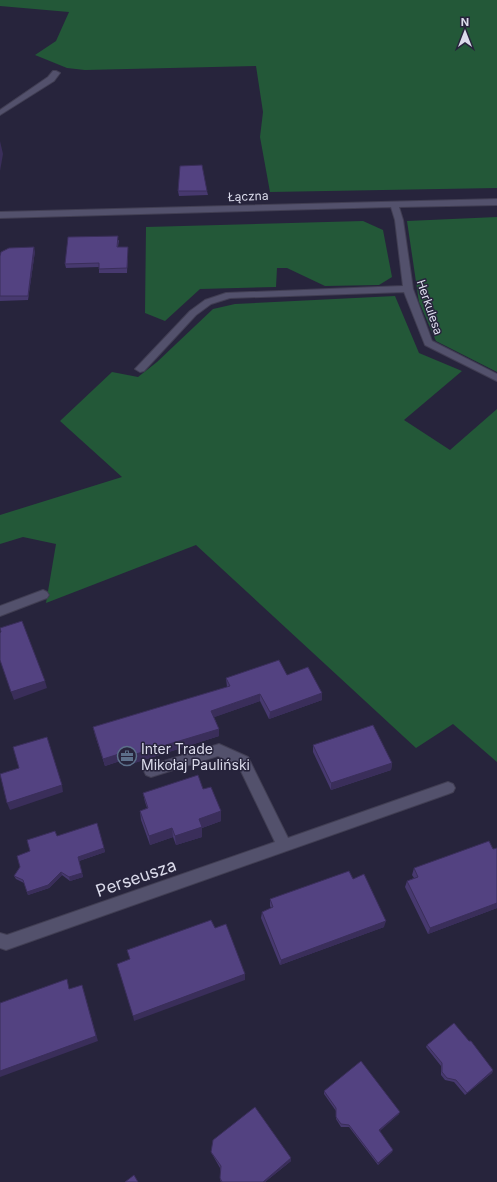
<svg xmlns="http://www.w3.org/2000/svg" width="497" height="1182" font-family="Inter,sans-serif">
	<rect width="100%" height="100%" fill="#27243c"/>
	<g fill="#235838">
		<path d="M0 0H497V188L270 192 260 137 263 112 256 66 85 70 67 68 35 55 56 41 69 12 0 6Z"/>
		<path d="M497 217V372L436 341 419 302 407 221Z"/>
		<path d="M363 221 383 230 392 277 379 285 325 286 287 268H277L276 287 200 289 165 321 145 313 146 227Z"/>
		<path d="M395 296 419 353 462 371 404 420 450 450 497 409V762L453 724 416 748 196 545 46 603 56 544 23 537 0 544V515L122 477 60 421 112 372 138 377 157 362 213 309 235 304Z"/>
	</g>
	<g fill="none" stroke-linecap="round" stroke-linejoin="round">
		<defs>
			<g id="minor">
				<path d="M53 71H56L60 73 54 81 0 115V110L48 77Z"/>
				<path d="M497 199V205L399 207 403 220 413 289 432 341 497 374V381L425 345 404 292 230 298 211 304 196 315 144 371 140 372 135 369 190 311 205 300 226 293 403 286 395 220 391 207 0 218V212Z"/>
				<path d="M43 590 47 592 49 595 47 598 0 616V606Z"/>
				<path d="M219 744 248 757 288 838 448 782 453 784 455 788 453 792 448 794 6 950 0 948V933L7 935 275 842 238 765 218 756 151 777 146 775 144 771 146 767 151 765Z"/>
			</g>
		</defs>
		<use href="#minor" stroke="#413e53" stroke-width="2"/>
		<use href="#minor" fill="#53516c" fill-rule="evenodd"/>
	</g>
	<g fill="#47396f">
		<path d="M178 191H207L208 195 179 196Z"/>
		<path d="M119 240 118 247H128V251L127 273H99V267L66 268 65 264Z"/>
		<path d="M35 251 28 300 0 301V256Z"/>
		<path d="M287 675 322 693V700L269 719 260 701 214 717 219 729V736L128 765 127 763 122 764 120 761 105 766 95 735 93 727 227 687 226 678Z"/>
		<path d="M313 745 392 763 391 770 331 790 313 752Z"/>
		<path d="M203 789 221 811V821L202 828V837L176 845 173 837 150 845 141 820 140 811 147 808 145 802 143 793Z"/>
		<path d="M57 836 104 848 105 852 79 861 83 877 70 881 62 875 49 888 28 895 24 883 16 879 14 876 30 851Z"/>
		<path d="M497 848V908L428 934 405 887 407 881 414 878 412 875 414 868Z"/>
		<path d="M353 879 384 927 280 965 261 918 262 912 271 908 270 906V899Z"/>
		<path d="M427 1045 493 1070 492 1073 465 1095 454 1082 445 1080 441 1075V1066L426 1047Z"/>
		<path d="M324 1091 399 1114 379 1131 393 1150 392 1152 378 1165 349 1127H341L336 1119V1111L324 1094Z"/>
		<path d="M211 1152 291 1158V1161L265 1182H221L220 1180V1168L212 1154Z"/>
	</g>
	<g fill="#3a2e5a">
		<path d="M0 141 3 154 0 171Z"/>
		<path d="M34 247 35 251 28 300V296Z"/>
		<path d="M45 681 47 688 14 700 11 692Z"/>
		<path d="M322 693V700L269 719 270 712Z"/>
		<path d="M260 694V701L212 718 211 711Z"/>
		<path d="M219 729V736L128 765 126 757Z"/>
		<path d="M119 754 120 761 105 766 103 759Z"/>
		<path d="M126 755 127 763 122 764 120 757Z"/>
		<path d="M392 763 391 770 331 790V783Z"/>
		<path d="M62 785 63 792 10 810 7 803Z"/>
		<path d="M221 811V821L202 828V837L176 845 175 836 199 819Z"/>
		<path d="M172 828 173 837 150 845 149 836Z"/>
		<path d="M104 848 105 852 79 861 78 857Z"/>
		<path d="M61 872 62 875 49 888 28 895 27 892Z"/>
		<path d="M82 873 83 877 70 881 69 877Z"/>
		<path d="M497 903V908L428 934 430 928Z"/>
		<path d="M386 921 384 927 280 965 281 960Z"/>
		<path d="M245 974V980L134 1021 133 1016Z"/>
		<path d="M82 985 98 1041 0 1077V1071Z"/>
		<path d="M493 1070 492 1073 465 1095 467 1093Z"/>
		<path d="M400 1112 399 1114 378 1133 379 1130Z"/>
		<path d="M393 1150 392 1152 378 1165V1163Z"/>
		<path d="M291 1158V1161L265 1182H263Z"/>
	</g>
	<g fill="#534281" stroke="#3a2e5a">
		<path d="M202 165 207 191H178L180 166Z"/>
		<path d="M118 236 117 247H128L127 268 99 269V263L65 264 68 237Z"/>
		<path d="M34 247 28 296H0V256L1 252 9 248Z"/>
		<path d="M22 621 45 681 11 692 0 660V633L1 632 0 628Z"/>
		<path d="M279 660 287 675 308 667 322 693 270 712 260 694 211 711 219 729 126 757V755L120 757 119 754 103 759 93 727 230 686 226 678Z"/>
		<path d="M373 725 392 763 331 783 313 745Z"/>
		<path d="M47 737 62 785 7 803 0 774 19 768 13 747Z"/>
		<path d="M198 775 203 789 211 787 221 811 199 819 202 827 175 836 172 828 149 836 140 811 148 808 143 793Z"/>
		<path d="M97 823 104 848 78 857 82 873 69 877 61 872 48 885 27 892 23 880 14 876 20 867 17 856 30 851 27 840 55 831 57 836Z"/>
		<path d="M489 841 493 849 497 848V903L430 928 407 881 418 877 414 868Z"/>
		<path d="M349 871 353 879 364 874 386 921 281 960 262 912 273 907 270 899Z"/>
		<path d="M211 920 215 928 226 924 245 974 133 1016 117 964 130 959 127 950Z"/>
		<path d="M67 979 69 989 82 985 96 1036 0 1071V1003Z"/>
		<path d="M454 1023 469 1041H471L493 1070 467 1093 456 1080 447 1078 442 1072V1063L427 1045Z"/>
		<path d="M361 1061 400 1112 379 1130 393 1150 378 1163 349 1125 341 1124 336 1117V1108L324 1091Z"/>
		<path d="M255 1107 291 1158 263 1182H222L220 1178 221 1166 211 1152 213 1140Z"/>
		<path d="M134 1175 138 1182H125Z"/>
	</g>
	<defs>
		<symbol id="office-ring" viewBox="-11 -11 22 22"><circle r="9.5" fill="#27243c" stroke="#5c6f8a" stroke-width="1.5"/><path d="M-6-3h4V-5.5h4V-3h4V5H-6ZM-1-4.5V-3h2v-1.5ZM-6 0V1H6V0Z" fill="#5c6f8a"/></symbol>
	</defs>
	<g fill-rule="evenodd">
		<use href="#office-ring" x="116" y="745" width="22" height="22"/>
	</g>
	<g text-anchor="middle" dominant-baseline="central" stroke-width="3" stroke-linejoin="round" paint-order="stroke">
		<g font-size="12" fill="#dbdbeb" stroke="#27243c">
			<text transform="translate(248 196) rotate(-2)">Łączna</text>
			<text transform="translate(430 307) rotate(71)">Herkulesa</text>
		</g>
		<g font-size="14" fill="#dbdbeb" stroke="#27243c" text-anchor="start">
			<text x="141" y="748">Inter Trade<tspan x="141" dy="16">Mikołaj Pauliński</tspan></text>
		</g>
		<g font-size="17" fill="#dbdbeb" stroke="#27243c">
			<text transform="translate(136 878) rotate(-19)">Perseusza</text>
		</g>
	</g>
	<g transform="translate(465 32)" stroke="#27243c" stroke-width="3" paint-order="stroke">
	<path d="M0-3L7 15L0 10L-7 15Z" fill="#dbdbeb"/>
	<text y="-6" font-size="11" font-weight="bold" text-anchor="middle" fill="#dbdbeb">N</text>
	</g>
</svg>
